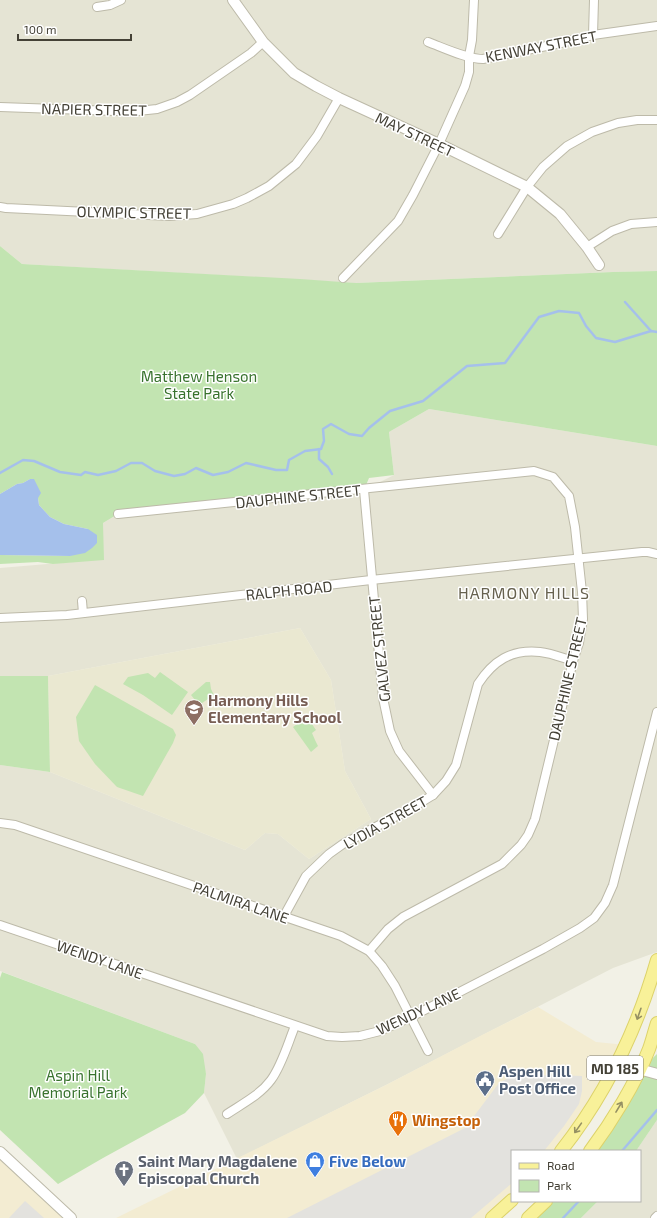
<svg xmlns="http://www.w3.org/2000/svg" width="657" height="1218" font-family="'Exo 2',sans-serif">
	<rect width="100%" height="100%" fill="#f2f1e6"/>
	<g fill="#e5e4d4">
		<path d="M0 0H657V271L613 272 355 283 22 264 0 246Z"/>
		<path d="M429 409 657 446V952L613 968 386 1085 237 1159 204 1093 206 1074 195 1044 0 971V765L50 772 245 850 265 833 278 834 309 859 371 819 345 771 331 680 300 628 48 676H0V568L71 562 103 523 118 514 364 490 394 475 389 432Z"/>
		<path d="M657 1120V1218H581L598 1201H640V1151H636Z"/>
	</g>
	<g fill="#f3ecd2">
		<path d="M538 1007 596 1042 626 1045 561 1151H512V1200L491 1218H116L386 1085 482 1035Z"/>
		<path d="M0 1152 71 1218H0Z"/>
	</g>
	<path fill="#eae8d1" d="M300 628 331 680 345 771 371 819 309 859 278 834 265 833 245 850 50 772 48 676Z"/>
	<g fill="#c2e4b1">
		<path d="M0 246 22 264 300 279 356 283 613 272 657 271V446L429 409 389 432 394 475 369 478 364 490 118 514 103 523 104 560 53 564 38 562 0 564V555H1L70 556 88 529 64 524 50 517 39 505 38 498 30 479 23 483 17 484 0 494Z"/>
		<path d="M160 672 188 692 172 715 143 695 123 684 128 677 148 673 155 678Z"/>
		<path d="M0 676H48L50 772 0 765Z"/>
		<path d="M206 682H210L211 689 214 695 199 705 191 695Z"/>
		<path d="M95 685 173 729 176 735 173 743 143 796 117 787 95 764 79 741 76 717Z"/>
		<path d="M307 717 316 730 312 733 315 740 318 746 311 752 293 727Z"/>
		<path d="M2 972 195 1044 203 1054 206 1074 204 1093 185 1113 103 1158 58 1184 0 1130V978Z"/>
		<path d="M657 1054V1120L636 1151H590L640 1070Z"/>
		<path d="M546 1201H598L581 1218H528Z"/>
	</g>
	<g fill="#e3e2de">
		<path d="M557 1075 582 1076V1091L579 1104 564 1126 544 1151H512V1183L471 1218H287L465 1128 499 1083 512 1076Z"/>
		<path d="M25 1201 44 1218H9Z"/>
	</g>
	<path fill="#a5c0eb" d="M30 479H34L41 493 38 498 39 505 50 517 64 524 88 529 97 535V543L92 548 85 553 70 556 0 555V494L17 484 23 483Z"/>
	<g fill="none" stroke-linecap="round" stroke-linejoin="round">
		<g stroke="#a5c0eb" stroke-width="2.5">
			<path d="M625 302 651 331"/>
			<path d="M319 449V459L328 467 332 474"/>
			<path d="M0 473 23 460 34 461 60 472 81 475 85 472 98 475 116 471 131 463H142L155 471 174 476 185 474 196 468 213 475 228 472 246 463 276 470H287L289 460 305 451 321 449 324 441 323 429 331 424 349 434 362 436 369 428 390 411 423 401 467 366 505 363 539 317 559 311 579 313 586 326 596 338 615 342 651 331 657 332"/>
			<path d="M622 1151 657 1110"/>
			<path d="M563 1218 579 1201"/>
		</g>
		<defs>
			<g id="minor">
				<path d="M97 7 110 5 121 0"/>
				<path d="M593 35 594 0"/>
				<path d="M428 42C444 48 467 59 483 59L561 43 593 35 657 26"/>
				<path d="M0 107 114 111H138L157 109 177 102 190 95 251 53 263 42"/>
				<path d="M0 207 6 208 169 216 197 214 233 204 247 198 269 186 296 164 317 136 339 98"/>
				<path d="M498 234 527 187 543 167 567 146 592 132 618 123 637 120H657"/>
				<path d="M587 247 612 231 631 224 657 222"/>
				<path d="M343 278 398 221 413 195 439 144 465 86 469 72V56L472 40 474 0"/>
				<path d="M364 490 383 698 390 731 399 751 433 795"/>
				<path d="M118 514 534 471 553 477 569 496 575 527 582 592 583 619 579 643 573 661 535 819 528 835 521 845 502 864 403 917 388 929 369 951"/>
				<path d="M82 601 83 613"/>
				<path d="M0 618 67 615 371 580 642 552H648L657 554"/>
				<path d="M0 823 15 825 341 936 369 951 382 966 395 986 428 1051"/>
				<path d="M284 916 306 876 329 854 343 844 410 809 433 795 446 781 456 765 478 684C493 661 511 649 540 652 551 653 563 658 573 661"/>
				<path d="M0 925 327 1036 342 1037 360 1036 380 1031 411 1017 543 949 580 928 594 918 605 903 613 885 657 712"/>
				<path d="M227 1114C242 1104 260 1095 271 1080 282 1065 288 1043 295 1026"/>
				<path d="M655 1218 657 1216"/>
			</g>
			<g id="tertiary">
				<path d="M233 0 263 42 294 73 316 86 339 98 439 144 527 187 560 214 587 247 599 265"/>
				<path d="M617 1063 657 1074"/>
				<path d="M0 1152 71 1218"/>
			</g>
			<g id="primary">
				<path d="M561 1151C606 1094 637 1030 657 960"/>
				<path d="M590 1151C611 1123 636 1083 649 1049 652 1041 654 1032 657 1023"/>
				<path d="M492 1218 512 1200"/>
				<path d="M528 1218 546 1201"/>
			</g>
		</defs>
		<use href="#minor" stroke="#bdbaa9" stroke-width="10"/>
		<use href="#tertiary" stroke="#bdbaa9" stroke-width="12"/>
		<use href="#primary" stroke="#dcd26a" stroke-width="14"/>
		<use href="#minor" stroke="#fff" stroke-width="8"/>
		<use href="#tertiary" stroke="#fff" stroke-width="10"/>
		<use href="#primary" stroke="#f8f199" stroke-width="12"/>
	</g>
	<defs><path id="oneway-shaft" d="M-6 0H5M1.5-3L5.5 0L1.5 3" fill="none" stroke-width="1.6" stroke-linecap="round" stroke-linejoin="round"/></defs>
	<g stroke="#959063">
		<use href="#oneway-shaft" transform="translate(639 1014) rotate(109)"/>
		<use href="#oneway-shaft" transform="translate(619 1107) rotate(-59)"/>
		<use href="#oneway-shaft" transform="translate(578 1128) rotate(125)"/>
	</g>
	<defs>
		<symbol id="school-pin" viewBox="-11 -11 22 30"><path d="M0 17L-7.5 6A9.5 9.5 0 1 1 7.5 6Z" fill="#8d6e63" stroke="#fff"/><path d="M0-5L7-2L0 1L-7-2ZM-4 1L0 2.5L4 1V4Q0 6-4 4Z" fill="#fff"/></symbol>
		<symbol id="civic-pin" viewBox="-11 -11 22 30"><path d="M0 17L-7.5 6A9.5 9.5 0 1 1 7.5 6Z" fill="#5c6f8a" stroke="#fff"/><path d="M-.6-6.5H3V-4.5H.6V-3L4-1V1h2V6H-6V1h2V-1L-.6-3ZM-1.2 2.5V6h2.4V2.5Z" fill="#fff"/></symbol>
		<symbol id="restaurant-pin" viewBox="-11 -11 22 30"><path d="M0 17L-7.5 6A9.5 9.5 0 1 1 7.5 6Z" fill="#e8710a" stroke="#fff"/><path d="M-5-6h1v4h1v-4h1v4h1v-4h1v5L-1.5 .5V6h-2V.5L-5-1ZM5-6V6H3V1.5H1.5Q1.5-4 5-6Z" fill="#fff"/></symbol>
		<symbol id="shop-pin" viewBox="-11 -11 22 30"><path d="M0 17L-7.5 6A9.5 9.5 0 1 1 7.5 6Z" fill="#3f7fe0" stroke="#fff"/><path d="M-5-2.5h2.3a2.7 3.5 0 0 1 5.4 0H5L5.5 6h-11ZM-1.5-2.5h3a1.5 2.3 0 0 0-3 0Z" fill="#fff"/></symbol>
		<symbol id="church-pin" viewBox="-11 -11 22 30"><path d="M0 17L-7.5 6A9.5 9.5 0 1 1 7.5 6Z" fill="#6b7280" stroke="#fff"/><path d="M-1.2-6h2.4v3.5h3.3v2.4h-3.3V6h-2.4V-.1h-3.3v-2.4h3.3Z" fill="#fff"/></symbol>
	</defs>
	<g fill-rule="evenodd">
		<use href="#school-pin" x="183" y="698" width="22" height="30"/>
		<use href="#civic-pin" x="474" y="1069" width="22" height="30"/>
		<use href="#restaurant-pin" x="387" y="1109" width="22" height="30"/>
		<use href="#shop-pin" x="304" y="1150" width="22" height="30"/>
		<use href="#church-pin" x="113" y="1159" width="22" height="30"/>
	</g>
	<g text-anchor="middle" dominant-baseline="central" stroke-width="3" stroke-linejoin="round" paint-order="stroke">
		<rect fill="#fff" stroke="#7c7a72" stroke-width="1" x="587" y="1056" width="56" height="24" rx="3"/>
		<g font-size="14" font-weight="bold" fill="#444136">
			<text x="615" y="1068">MD 185</text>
		</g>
		<g font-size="15" fill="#444136" stroke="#fff">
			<text transform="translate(541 46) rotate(-11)">KENWAY STREET</text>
			<text transform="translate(94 109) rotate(1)">NAPIER STREET</text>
			<text transform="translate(415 134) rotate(25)">MAY STREET</text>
			<text transform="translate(134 212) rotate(1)">OLYMPIC STREET</text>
			<text transform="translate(298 496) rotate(-6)">DAUPHINE STREET</text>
			<text transform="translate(289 590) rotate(-6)">RALPH ROAD</text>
			<text transform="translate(379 649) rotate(-96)">GALVEZ STREET</text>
			<text transform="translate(567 679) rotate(-77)">DAUPHINE STREET</text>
			<text transform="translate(385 822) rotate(-29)">LYDIA STREET</text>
			<text transform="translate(241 902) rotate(19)">PALMIRA LANE</text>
			<text transform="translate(100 959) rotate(19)">WENDY LANE</text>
			<text transform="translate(418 1011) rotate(-25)">WENDY LANE</text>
		</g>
		<g font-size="15" fill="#38722d" stroke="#fff">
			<text x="199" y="376">Matthew Henson<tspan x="199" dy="17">State Park</tspan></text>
			<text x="78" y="1075">Aspin Hill<tspan x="78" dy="17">Memorial Park</tspan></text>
		</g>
		<g font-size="15" font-weight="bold" fill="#785e54" stroke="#fff" text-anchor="start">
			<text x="208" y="700">Harmony Hills<tspan x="208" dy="17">Elementary School</tspan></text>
		</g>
		<g font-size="15" font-weight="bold" fill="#4e5e75" stroke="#fff" text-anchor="start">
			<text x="499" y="1071">Aspen Hill<tspan x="499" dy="17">Post Office</tspan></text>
		</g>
		<g font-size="15" font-weight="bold" fill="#c56008" stroke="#fff" text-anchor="start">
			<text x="412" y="1120">Wingstop</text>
		</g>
		<g font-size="15" font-weight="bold" fill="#5b616d" stroke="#fff" text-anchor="start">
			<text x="138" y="1161">Saint Mary Magdalene<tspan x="138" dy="17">Episcopal Church</tspan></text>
		</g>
		<g font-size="15" font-weight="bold" fill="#366cbe" stroke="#fff" text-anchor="start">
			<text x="329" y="1161">Five Below</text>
		</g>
		<g font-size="16" letter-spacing="1" fill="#66614e" stroke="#fff">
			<text x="524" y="592">HARMONY HILLS</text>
		</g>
	</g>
	<rect x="511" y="1150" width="130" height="52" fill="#ffffff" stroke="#b4b3af"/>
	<rect x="519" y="1163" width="20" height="6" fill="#f8f199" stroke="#b4b3af"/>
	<text x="547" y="1170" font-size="12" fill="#444136">Road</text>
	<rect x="519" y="1180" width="20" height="12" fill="#c2e4b1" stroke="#b4b3af"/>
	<text x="547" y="1190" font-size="12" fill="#444136">Park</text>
	<path d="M18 34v6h113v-6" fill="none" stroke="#444136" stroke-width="2"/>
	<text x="24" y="34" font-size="12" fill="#444136" stroke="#ffffff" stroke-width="3" paint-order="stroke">100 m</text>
</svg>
